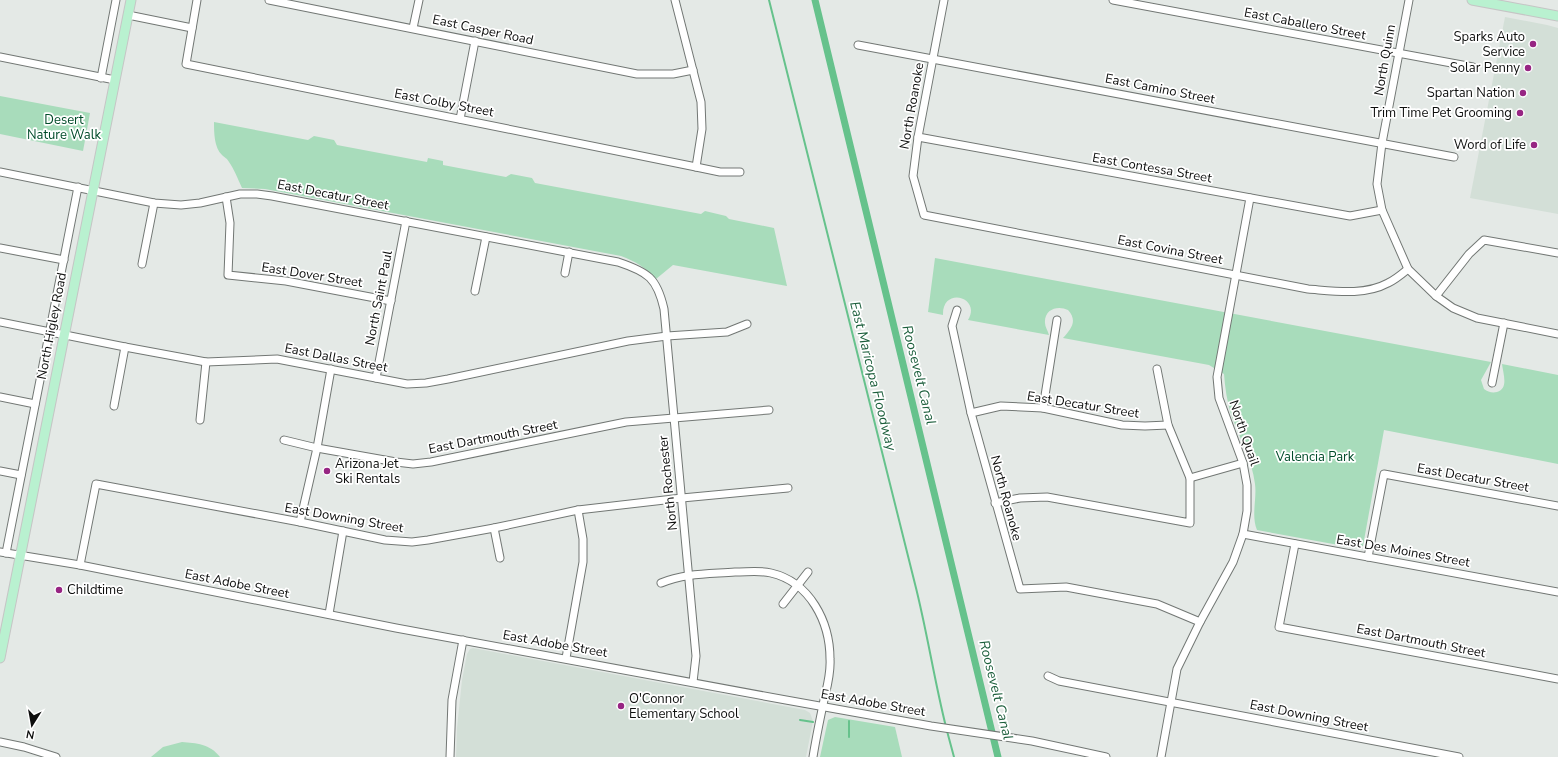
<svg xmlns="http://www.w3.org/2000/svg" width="1558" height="757" font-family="'Nunito Sans',sans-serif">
	<rect width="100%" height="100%" fill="#e4e9e6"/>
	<g fill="#d3dfd7">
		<path d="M1505 17 1547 25 1558 28V214L1470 198Z"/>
		<path d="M473 648 805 710 810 713 813 721 806 757H456L457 728 462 680 467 654 470 649Z"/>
	</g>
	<g fill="#a8dcbb">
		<path d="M0 96 90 113 83 151 0 134Z"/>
		<path d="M214 122 308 140 314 136 334 140 337 145 427 162 428 158 443 161V165L506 177 511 174 532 178 535 183 701 214 705 211 726 216 729 219 774 228 787 286 673 265 656 279C646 268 635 261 621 256L265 189 242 188C238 179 234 169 229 162 227 158 225 158 222 155 214 148 214 132 214 122Z"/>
		<path d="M935 258 1491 362 1481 380 1484 389C1488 392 1492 393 1497 392 1509 389 1503 373 1502 364L1558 375V464L1384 430 1363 546 1355 548 1257 530C1251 516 1257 499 1255 484 1252 459 1239 437 1231 414 1227 401 1225 388 1224 374L1209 365 1063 338C1071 329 1078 321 1068 310 1058 305 1044 309 1045 323 1045 327 1048 331 1049 335L968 320C982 297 942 286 943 315L928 312Z"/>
		<path d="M835 717 895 727 902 757H820L828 720Z"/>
		<path d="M182 742C196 743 210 744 220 757H151L163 747Z"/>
	</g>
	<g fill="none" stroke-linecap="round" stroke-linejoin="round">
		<g stroke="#66c28c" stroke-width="2">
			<path d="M769 0C819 194 866 389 915 584 927 631 934 679 946 727"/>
			<path d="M800 720 813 722"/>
			<path d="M849 721V737"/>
			<path d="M947 731 954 757"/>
		</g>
		<path stroke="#66c28c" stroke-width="7" d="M815 0 998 757"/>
		<defs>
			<g id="minor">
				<path d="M197 0 186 64 696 167 720 172H740"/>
				<path d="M269 0 637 74H673L693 70"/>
				<path d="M675 0 701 102 702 129 696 167"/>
				<path d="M944 0 918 137 913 176 924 215 1308 289C1334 291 1364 296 1388 283 1395 280 1402 274 1408 269"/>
				<path d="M1113 0 1473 67"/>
				<path d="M1409 0 1382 143 1377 184 1382 210 1408 269 1436 296 1469 254 1484 240 1558 253"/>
				<path d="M128 15 192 28"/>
				<path d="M413 28 419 0"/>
				<path d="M858 45 1454 157"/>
				<path d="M0 57 115 80"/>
				<path d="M101 78 116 0"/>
				<path d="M460 119 475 41"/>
				<path d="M918 137 1350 216 1382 210"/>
				<path d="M0 172 154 203 181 205 200 203 240 194H257L272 196 618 262C648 272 657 278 664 309L696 656 693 682"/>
				<path d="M226 197 230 223 228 275 286 281 391 301"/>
				<path d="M0 248 64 260"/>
				<path d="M142 264 154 203"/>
				<path d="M565 273 569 252"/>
				<path d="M475 291 486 237"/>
				<path d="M1436 296 1453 308 1477 318 1558 334"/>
				<path d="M957 310 952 326 971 413 1020 589 1066 587 1157 604 1200 622"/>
				<path d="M0 322 125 347 206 362 277 359 407 384 426 383 448 379 628 341 667 336 727 332 747 324"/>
				<path d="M376 378 406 221"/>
				<path d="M1492 383 1504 323"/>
				<path d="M0 397 35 404"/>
				<path d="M114 406 125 347"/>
				<path d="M1043 408 1057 320"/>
				<path d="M971 413 1001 406 1043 408 1122 425 1145 426 1168 425"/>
				<path d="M200 420 206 362"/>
				<path d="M284 440 317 448 396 462 413 464 431 462 626 422 769 410"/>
				<path d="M0 471 21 475"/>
				<path d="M1190 478 1243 463"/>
				<path d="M995 503 1020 498 1047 497 1190 523V478L1168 425 1157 369"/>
				<path d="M300 522 317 448 331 369"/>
				<path d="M494 528 500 558"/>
				<path d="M1243 534 1558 592"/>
				<path d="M1295 544 1279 627 1558 679"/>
				<path d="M0 552 80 565 396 628 786 700 931 726 1032 741 1106 757"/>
				<path d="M6 553 78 187"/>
				<path d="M1368 557 1384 474 1558 506"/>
				<path d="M80 565 96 484 300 522 385 540 412 542 428 540 494 528 578 510 682 498 788 488"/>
				<path d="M661 583C684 573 710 574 735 572 748 572 759 570 771 573 810 582 830 622 830 659 831 673 827 687 824 700 820 719 816 738 813 757"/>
				<path d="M783 604 808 572"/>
				<path d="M329 614 343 531"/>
				<path d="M566 658 583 562V539L578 510"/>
				<path d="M1048 676 1059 681 1459 757"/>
				<path d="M0 742 24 747 56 757"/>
				<path d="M450 757 452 700 463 640"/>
				<path d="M1161 757 1177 669 1200 622 1233 562 1243 534 1247 511V485L1243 463 1219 398 1217 377 1250 198"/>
			</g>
			<g id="major">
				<path d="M1472 0 1558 16"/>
				<path d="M0 658 131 0"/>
			</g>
		</defs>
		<use href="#minor" stroke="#727774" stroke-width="9"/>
		<use href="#major" stroke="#c5c5c5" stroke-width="11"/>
		<use href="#minor" stroke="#fff" stroke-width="7"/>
		<use href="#major" stroke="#b9f1d0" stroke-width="9"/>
	</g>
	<g fill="#972583" stroke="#fff" stroke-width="1.5">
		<circle cx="1533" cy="44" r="4"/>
		<circle cx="1528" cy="68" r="4"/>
		<circle cx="1523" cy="93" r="4"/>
		<circle cx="1520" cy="113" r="4"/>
		<circle cx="1534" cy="145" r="4"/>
		<circle cx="327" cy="471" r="4"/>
		<circle cx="59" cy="590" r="4"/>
		<circle cx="621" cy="706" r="4"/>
	</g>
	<g text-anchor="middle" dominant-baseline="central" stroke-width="3.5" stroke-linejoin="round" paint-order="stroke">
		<g font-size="13" fill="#0d0e0d" stroke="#fff">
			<text transform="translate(1305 24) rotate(11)">East Caballero Street</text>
			<text transform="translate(483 30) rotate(12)">East Casper Road</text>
			<text transform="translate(1385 60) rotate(-80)">North Quinn</text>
			<text transform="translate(1160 89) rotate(11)">East Camino Street</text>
			<text transform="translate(444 103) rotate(11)">East Colby Street</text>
			<text transform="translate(912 106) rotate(-80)">North Roanoke</text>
			<text transform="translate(1152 168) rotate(10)">East Contessa Street</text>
			<text transform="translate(333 195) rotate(11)">East Decatur Street</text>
			<text transform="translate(1170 250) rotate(11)">East Covina Street</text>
			<text transform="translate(312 275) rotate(9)">East Dover Street</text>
			<text transform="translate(379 298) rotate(-79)">North Saint Paul</text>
			<text transform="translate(52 326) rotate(-79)">North Higley Road</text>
			<text transform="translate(336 358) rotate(11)">East Dallas Street</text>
			<text transform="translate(1083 405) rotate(9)">East Decatur Street</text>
			<text transform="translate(1244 433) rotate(71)">North Quail</text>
			<text transform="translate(493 437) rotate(-11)">East Dartmouth Street</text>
			<text transform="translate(1473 478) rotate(10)">East Decatur Street</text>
			<text transform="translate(668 483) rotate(-96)">North Rochester</text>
			<text transform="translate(1006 498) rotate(75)">North Roanoke</text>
			<text transform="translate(344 518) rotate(10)">East Downing Street</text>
			<text transform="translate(1403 551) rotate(10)">East Des Moines Street</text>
			<text transform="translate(237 584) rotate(11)">East Adobe Street</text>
			<text transform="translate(1421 641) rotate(11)">East Dartmouth Street</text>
			<text transform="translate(555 644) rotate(10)">East Adobe Street</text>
			<text transform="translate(873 703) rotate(10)">East Adobe Street</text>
			<text transform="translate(1309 716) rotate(11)">East Downing Street</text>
		</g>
		<g font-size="13" fill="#0d0e0d" stroke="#fff" text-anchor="end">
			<text x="1525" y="37">Sparks Auto<tspan x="1525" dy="15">Service</tspan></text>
			<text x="1520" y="68">Solar Penny</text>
			<text x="1515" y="93">Spartan Nation</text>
			<text x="1512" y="113">Trim Time Pet Grooming</text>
			<text x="1526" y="145">Word of Life</text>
			<text x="335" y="464" text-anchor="start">Arizona Jet<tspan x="335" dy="15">Ski Rentals</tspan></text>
			<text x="67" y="590" text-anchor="start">Childtime</text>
			<text x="629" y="699" text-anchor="start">O'Connor<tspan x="629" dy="15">Elementary School</tspan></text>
		</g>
		<g font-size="13" fill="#004b29" stroke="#fff">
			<text x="64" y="120">Desert<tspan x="64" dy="15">Nature Walk</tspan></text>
			<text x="1315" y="457">Valencia Park</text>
		</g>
		<g font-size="14" font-style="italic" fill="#1b5e3b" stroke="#fff">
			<text transform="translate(919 375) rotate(76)">Roosevelt Canal</text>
			<text transform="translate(873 376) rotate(76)">East Maricopa Floodway</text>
			<text transform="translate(996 690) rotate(76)">Roosevelt Canal</text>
		</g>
	</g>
	<g transform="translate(32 725) rotate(191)" stroke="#ffffff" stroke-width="3" paint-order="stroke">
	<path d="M0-3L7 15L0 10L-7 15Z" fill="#0d0e0d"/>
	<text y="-6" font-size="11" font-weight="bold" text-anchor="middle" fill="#0d0e0d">N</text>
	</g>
</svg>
